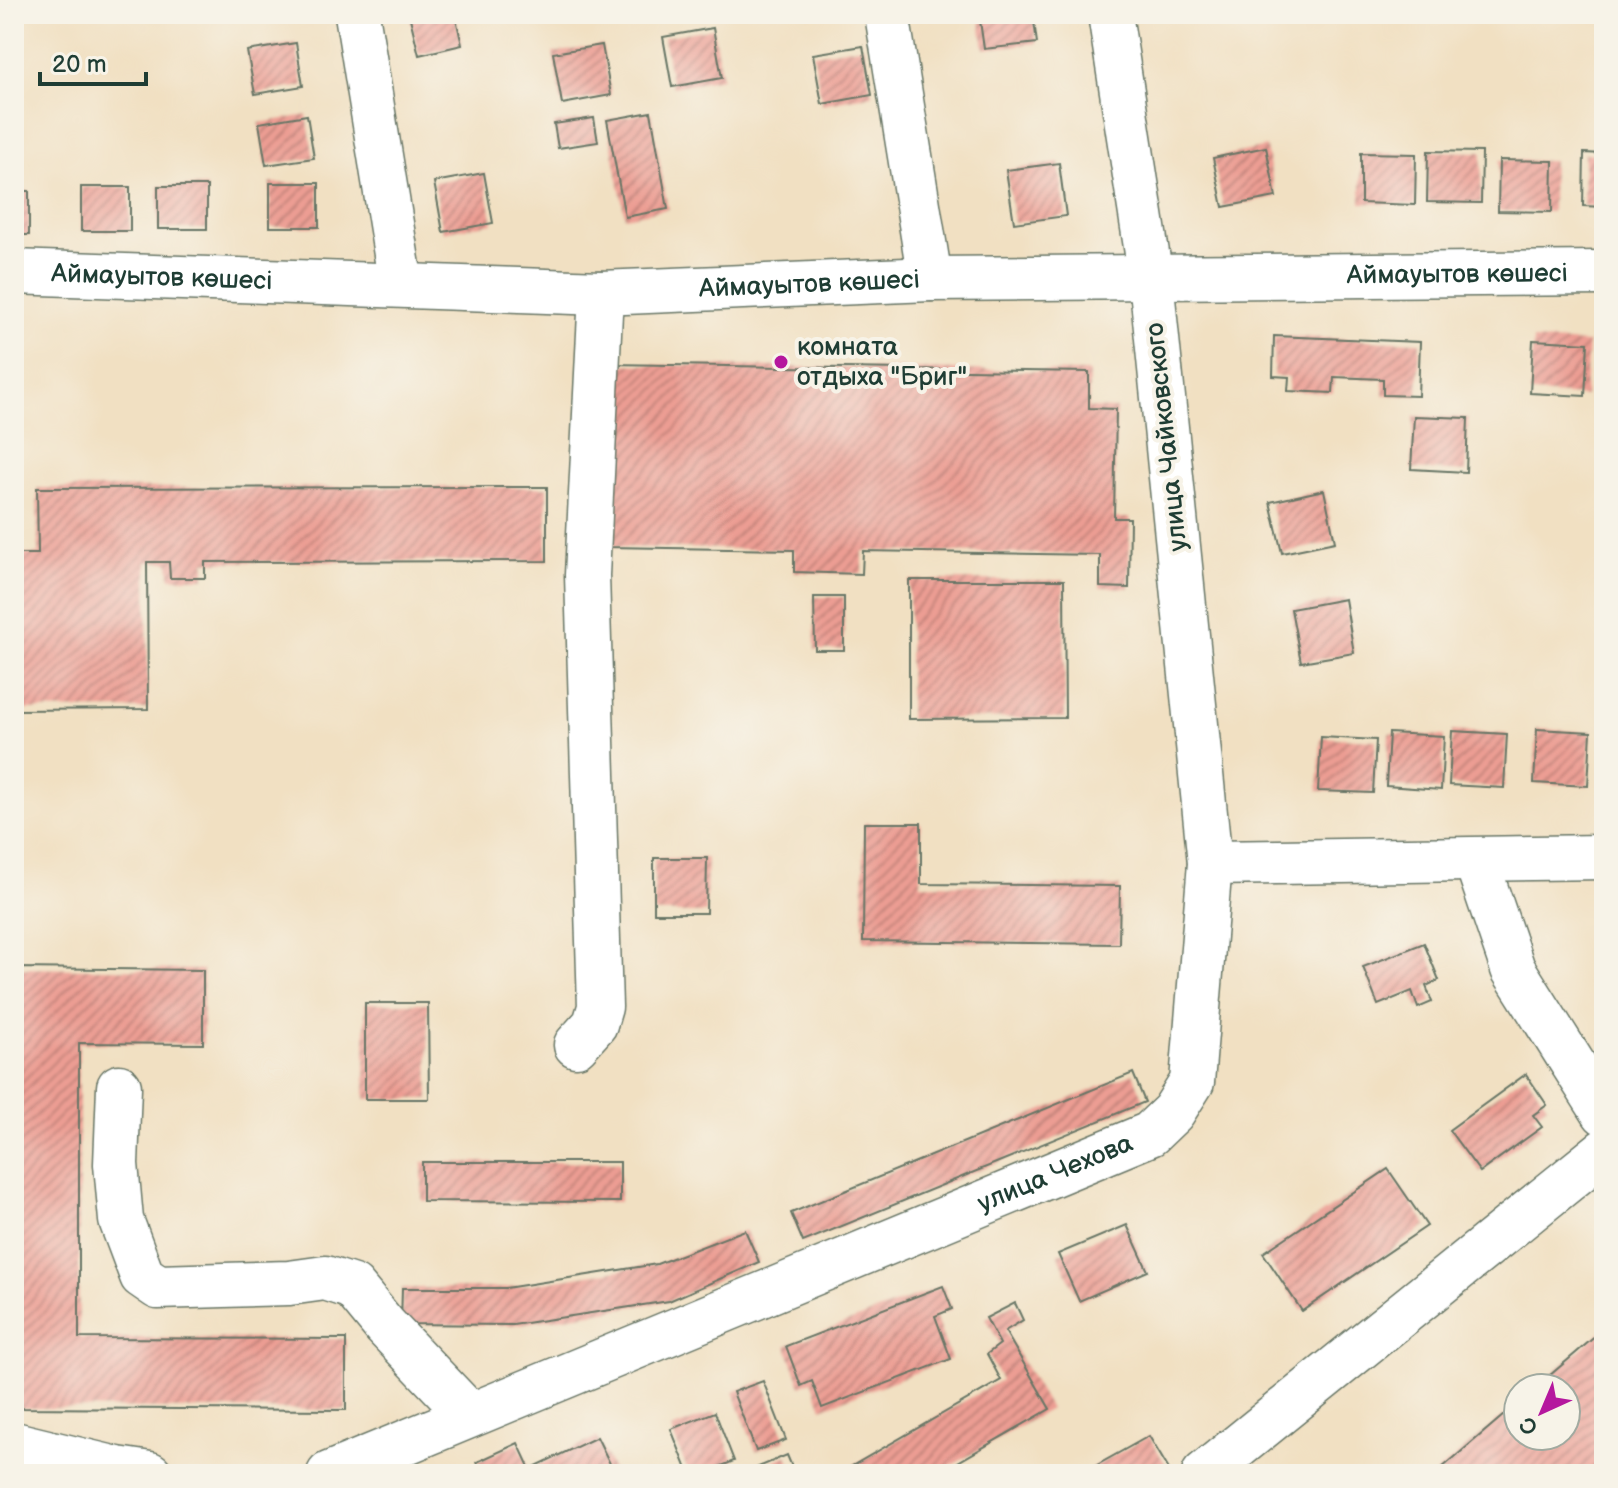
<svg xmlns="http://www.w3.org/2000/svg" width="1618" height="1488" font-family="'Balsamiq Sans',sans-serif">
	<defs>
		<pattern id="building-hatch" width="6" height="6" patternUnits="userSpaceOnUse" patternTransform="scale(2)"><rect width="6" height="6" fill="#ec9d93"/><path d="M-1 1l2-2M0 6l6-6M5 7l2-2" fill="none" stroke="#bf8179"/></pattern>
	</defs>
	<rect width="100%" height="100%" fill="#f7f3e8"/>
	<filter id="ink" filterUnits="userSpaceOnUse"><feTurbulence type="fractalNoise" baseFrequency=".0125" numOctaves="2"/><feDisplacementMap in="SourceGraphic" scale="16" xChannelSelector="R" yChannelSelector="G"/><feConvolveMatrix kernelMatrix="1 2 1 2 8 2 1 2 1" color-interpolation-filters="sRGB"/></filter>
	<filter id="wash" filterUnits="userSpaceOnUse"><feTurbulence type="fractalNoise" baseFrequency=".006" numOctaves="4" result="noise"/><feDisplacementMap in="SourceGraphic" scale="32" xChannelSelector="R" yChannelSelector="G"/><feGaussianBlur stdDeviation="1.8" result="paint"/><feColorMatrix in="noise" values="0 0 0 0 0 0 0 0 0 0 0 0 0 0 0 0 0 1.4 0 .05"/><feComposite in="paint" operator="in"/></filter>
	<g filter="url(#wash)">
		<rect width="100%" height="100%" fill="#f1e0c2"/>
		<g id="blocks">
			<g fill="url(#building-hatch)">
				<path d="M409 14H455L462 45 419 55Z"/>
				<path d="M979 14H1033L1037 43 984 49Z"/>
				<path d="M713 28 722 78 672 87 663 37Z"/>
				<path d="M296 43 303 86 255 94 247 51Z"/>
				<path d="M602 45 611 95 562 104 553 53Z"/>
				<path d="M863 46 872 95 822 104 813 54Z"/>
				<path d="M651 112 668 209 625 217 607 120Z"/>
				<path d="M307 115 314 158 266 165 259 123Z"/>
				<path d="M594 118 598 142 558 148 554 124Z"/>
				<path d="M1266 147 1276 197 1223 207 1213 158Z"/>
				<path d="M1428 151 1482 152 1481 203 1427 202Z"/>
				<path d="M1361 153 1416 154 1415 205 1361 203Z"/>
				<path d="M1584 153 1604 154V207L1583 206Z"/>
				<path d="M1499 160 1553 161 1552 212 1498 211Z"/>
				<path d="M1059 163 1066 216 1014 223 1006 170Z"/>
				<path d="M484 173 493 223 443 232 434 182Z"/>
				<rect x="270" y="183" width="49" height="44"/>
				<rect x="158" y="186" width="49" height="43"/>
				<rect x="81" y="187" width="49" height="44"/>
				<rect x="14" y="191" width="15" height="44"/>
				<path d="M1274 336 1420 342 1418 396 1383 395V379L1334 377 1333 393 1288 391 1289 377 1273 376Z"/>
				<path d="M1533 340 1588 343 1585 396 1530 393Z"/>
				<path d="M611 364 1089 372V408L1116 409 1114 518H1130L1129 588 1100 587V555L863 551 862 574 794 572V550L608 547Z"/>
				<path d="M1414 416 1468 418 1466 472 1411 469Z"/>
				<path d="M547 487V561L205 562V578H170L169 562H147L148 709 14 710V554H38L37 488Z"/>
				<path d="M1324 490 1335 542 1282 553 1270 502Z"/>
				<path d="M909 580H1064L1065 718 909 719Z"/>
				<path d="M814 597H844V650H815Z"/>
				<path d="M1345 599 1354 653 1301 662 1291 609Z"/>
				<path d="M1537 729 1591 732 1588 786 1534 783Z"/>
				<path d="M1452 731 1507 734 1504 788 1449 785Z"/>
				<path d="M1389 733 1444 736 1441 790 1386 786Z"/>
				<path d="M1321 737 1376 740 1373 793 1318 791Z"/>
				<path d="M864 823H921V884L1120 886 1119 944 863 941Z"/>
				<path d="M654 858H707L706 913H654Z"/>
				<path d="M1424 943 1439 980 1426 986 1432 1002 1418 1008 1412 991 1378 1005 1363 967Z"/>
				<path d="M14 968 203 970V1044L79 1043V1338L346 1339V1410L14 1408Z"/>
				<path d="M365 1003H428L429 1099H365Z"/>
				<path d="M1133 1073 1145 1102 803 1242 791 1213Z"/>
				<path d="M1526 1074 1547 1105 1533 1115 1542 1127 1480 1172 1449 1130Z"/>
				<path d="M422 1162H620V1202L422 1201Z"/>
				<path d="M1388 1169 1427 1226 1302 1311 1263 1253Z"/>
				<path d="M1127 1225 1148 1271 1079 1301 1058 1254Z"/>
				<path d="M745 1230 759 1262 669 1301 513 1325 401 1324 402 1288H506L657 1264Z"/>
				<path d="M943 1286 952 1309 935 1316 951 1359 822 1408 812 1381 801 1386 786 1346Z"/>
				<path d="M1015 1303 1023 1320 1005 1331 1050 1409 937 1474H838L1001 1380 987 1354 1000 1344 986 1318Z"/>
				<path d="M1604 1329V1474H1435L1518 1403V1436H1566V1388H1535Z"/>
				<path d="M763 1381 786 1440 756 1451 733 1392Z"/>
				<path d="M715 1412 734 1461 702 1474H689L671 1429Z"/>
				<path d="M1149 1436 1171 1473 1168 1474H1081Z"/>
				<path d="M597 1437 615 1474H482L477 1462 518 1443 530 1469Z"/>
				<path d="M787 1455 795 1474H742Z"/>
			</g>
		</g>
	</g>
	<g filter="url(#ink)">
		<use href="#blocks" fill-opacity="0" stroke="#687666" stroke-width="2"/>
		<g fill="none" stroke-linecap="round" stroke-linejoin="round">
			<defs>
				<g id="minor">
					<path d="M357 14 401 285"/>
					<path d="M887 14 930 279"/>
					<path id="s1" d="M14 272 601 293 930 279 1604 273"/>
					<path d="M1476 860 1513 969 1604 1113"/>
					<path d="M1210 863 1604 857"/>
					<path d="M576 1045 595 1024 600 1007 587 575 601 293"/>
					<path d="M119 1087 116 1164 121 1220 142 1276 158 1287 289 1283 325 1278 353 1287 385 1326 469 1414"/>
					<path d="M14 1444 117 1469 150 1474"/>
					<path id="s2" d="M329 1474 1150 1134 1173 1112 1192 1082 1210 863 1151 279 1110 14"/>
					<path d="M1204 1474 1604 1151"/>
				</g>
			</defs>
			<use href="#minor" stroke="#687666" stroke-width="47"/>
			<use href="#minor" stroke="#fff" stroke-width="44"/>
		</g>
	</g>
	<circle fill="#b5179e" stroke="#f7f3e8" stroke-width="3" cx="781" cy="362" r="8"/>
	<g text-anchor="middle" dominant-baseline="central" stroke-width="8" stroke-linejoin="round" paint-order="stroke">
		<g font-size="26" fill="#1f3d34" stroke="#f7f3e8">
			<text stroke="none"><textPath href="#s1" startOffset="1444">Аймауытов көшесі</textPath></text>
			<text stroke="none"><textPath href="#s1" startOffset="148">Аймауытов көшесі</textPath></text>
			<text stroke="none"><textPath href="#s1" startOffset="796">Аймауытов көшесі</textPath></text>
			<text transform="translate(1167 437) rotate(-96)">улица Чайковского</text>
			<text stroke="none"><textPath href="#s2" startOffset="786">улица Чехова</textPath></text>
		</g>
		<g font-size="26" fill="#1f3d34" stroke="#f7f3e8" text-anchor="start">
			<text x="797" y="347">комната<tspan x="797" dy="30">отдыха "Бриг"</tspan></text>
		</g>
	</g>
	<rect width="1618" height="1488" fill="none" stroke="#f7f3e8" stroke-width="48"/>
	<g transform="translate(1542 1412) rotate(224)"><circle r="38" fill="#f7f3e8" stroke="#a1aaa0" stroke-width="2"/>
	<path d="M0-6L14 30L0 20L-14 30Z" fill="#b5179e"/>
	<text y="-12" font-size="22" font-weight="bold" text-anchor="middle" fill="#1f3d34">С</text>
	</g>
	<path d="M40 72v12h106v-12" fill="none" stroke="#1f3d34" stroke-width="4"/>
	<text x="52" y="72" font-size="24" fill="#1f3d34" stroke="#f7f3e8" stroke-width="6" paint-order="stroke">20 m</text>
</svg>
